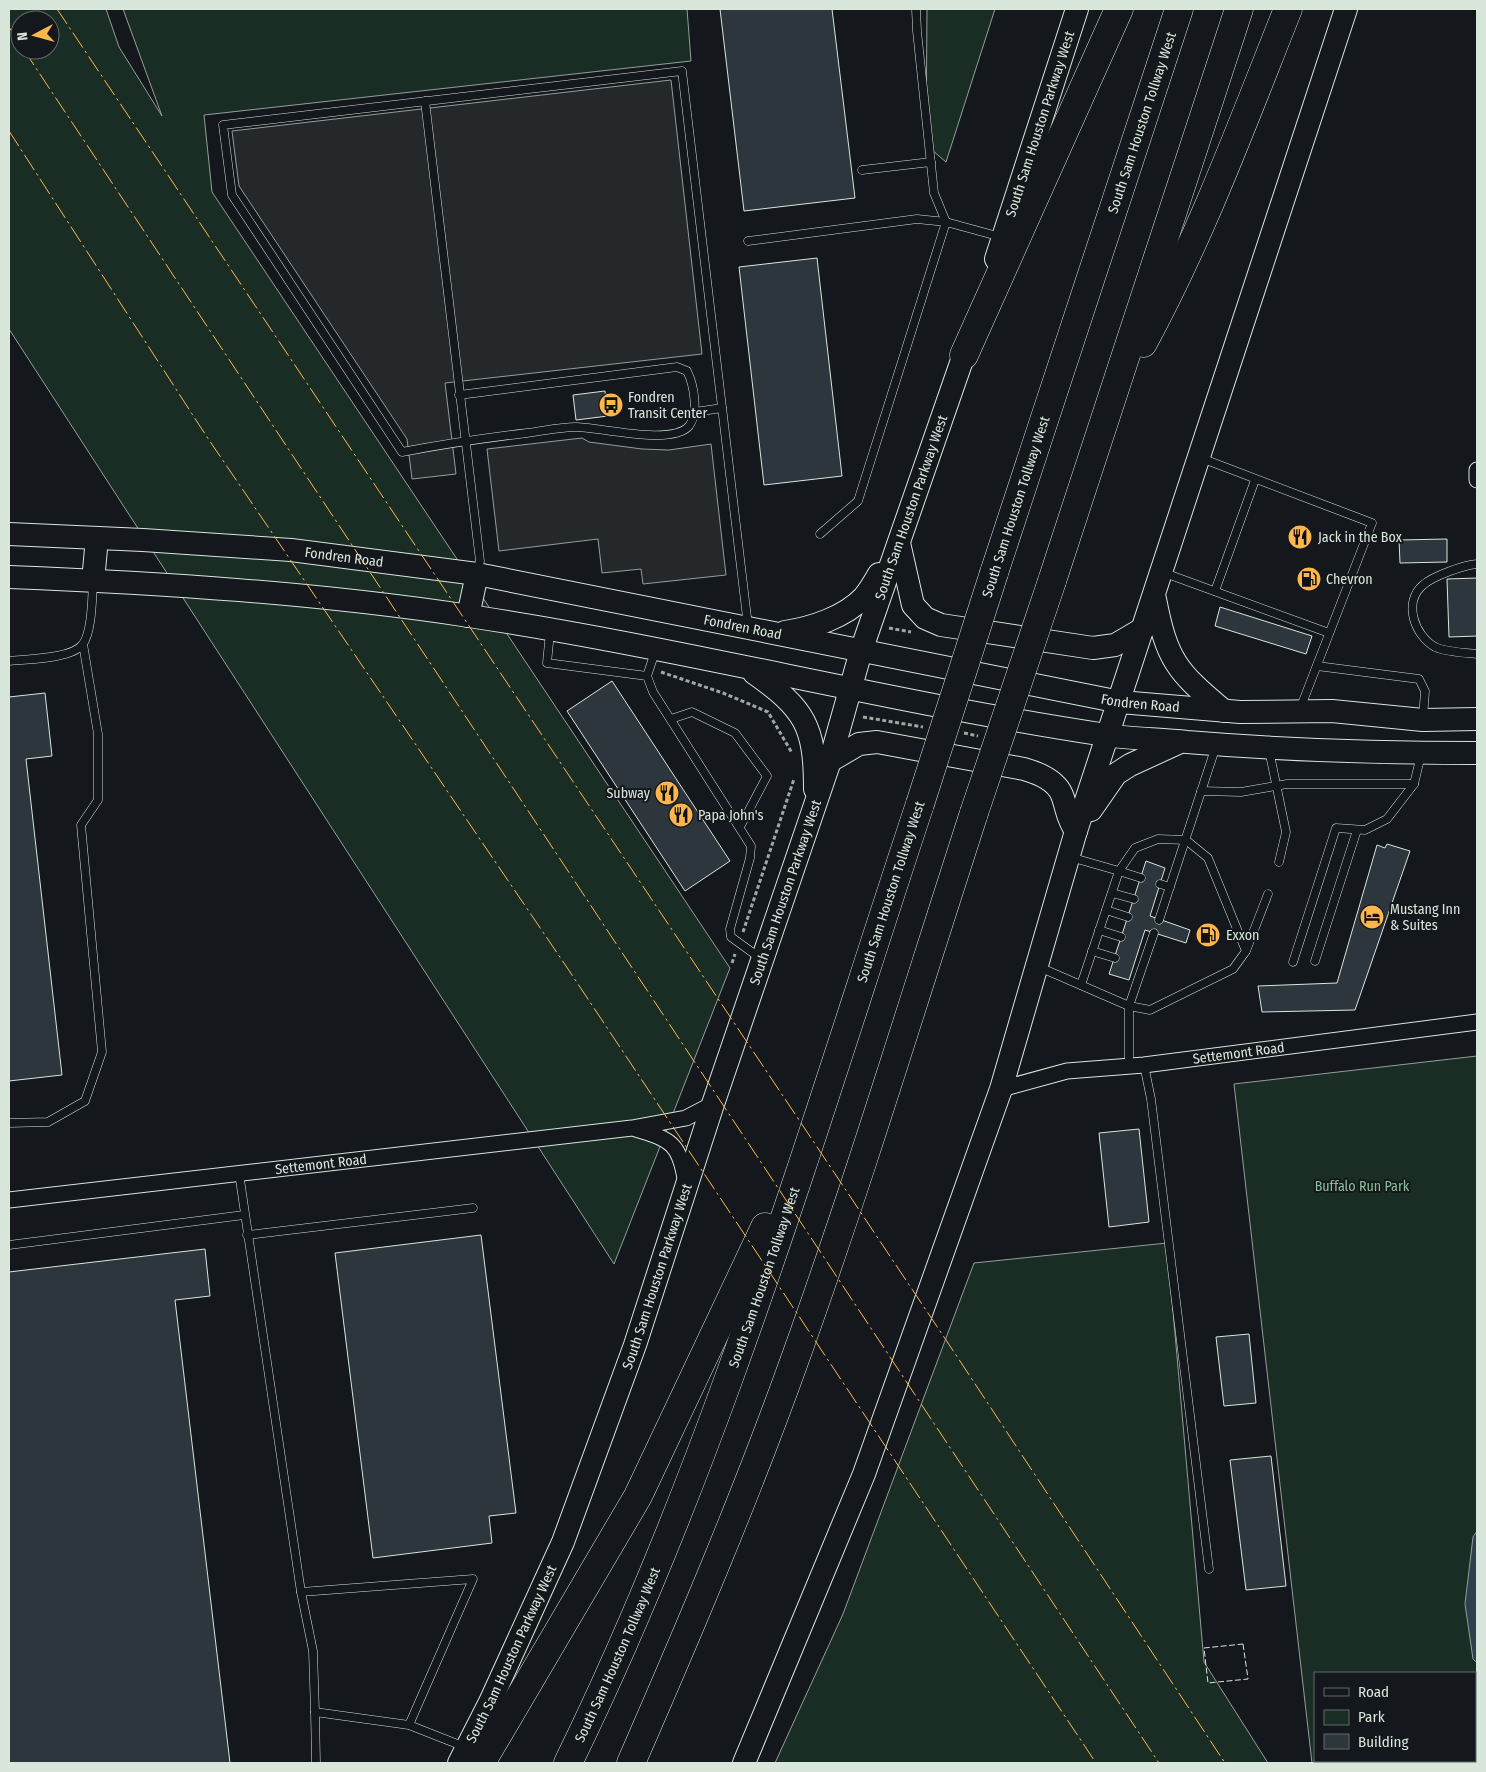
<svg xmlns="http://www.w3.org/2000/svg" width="1486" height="1772" font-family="'Fira Sans Condensed',sans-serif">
	<rect width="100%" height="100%" fill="#14181c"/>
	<g fill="#1a2d24" stroke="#939e99" fill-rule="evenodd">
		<path d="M9 9H106L119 47 162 116 123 9H687L691 61 204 115 212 192 730 968 614 1264 9 329ZM20 20H50V50H20Z"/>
		<path d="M927 9H995L946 162 926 145Z"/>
		<path d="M1477 1056V1763H1312L1234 1084ZM1315 1673H1475V1761H1315Z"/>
		<path d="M1167 1243 1204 1662 1268 1763H775L843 1614 974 1263Z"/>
	</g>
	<g fill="#24282b" stroke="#939e99">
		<path d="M671 80 702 354 445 383 456 474 412 479 407 439 239 186 232 131Z"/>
		<path d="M582 438 589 442 642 449 669 450 711 444 726 575 643 584 641 569 602 573 598 539 499 551 487 449Z"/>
	</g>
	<path fill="#2f3f4d" stroke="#939e99" d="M1477 1531V1663L1473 1659 1465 1604 1473 1537Z"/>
	<g fill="#2c363c" stroke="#d8e6dc">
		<path d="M720 9H832L855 198 744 211Z"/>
		<path d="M817 258 842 476 764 485 739 267Z"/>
		<path d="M605 391 608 416 576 420 573 395Z"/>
		<path d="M1447 539V562L1400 563 1399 540Z"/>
		<path d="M1477 578V636L1449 637 1447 579Z"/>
		<path d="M1220 607 1312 636 1306 654 1215 626Z"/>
		<path d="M612 681 730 861 685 891 567 711Z"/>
		<path d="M45 693 52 756 26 759 62 1075 9 1081V697Z"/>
		<path d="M1387 844 1410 851 1355 1010 1262 1012 1258 986 1337 983 1377 845 1385 848Z"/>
		<path d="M1146 861 1165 868 1150 916 1190 930 1186 943 1145 930 1129 980 1109 974Z"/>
		<path d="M1139 1129 1149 1222 1109 1227 1099 1133Z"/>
		<path d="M481 1235 516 1513 489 1516 492 1543 373 1558 335 1253Z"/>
		<path d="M205 1249 210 1296 175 1300 230 1763H9V1272Z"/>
		<path d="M1249 1334 1256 1403 1224 1406 1216 1337Z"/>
		<path d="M1271 1456 1286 1586 1246 1590 1230 1460Z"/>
	</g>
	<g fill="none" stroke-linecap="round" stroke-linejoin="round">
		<defs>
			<g id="lane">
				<path d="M425 101 480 561 477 573"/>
				<path d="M862 170 931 162"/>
				<path d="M748 241 917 219 946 222 934 193 917 31 916 9"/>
				<path d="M459 395 677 367 687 371C694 385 699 413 689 426 672 446 599 427 576 427 560 427 543 431 527 433 485 438 444 444 402 452L232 195 223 125 682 71 748 626"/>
				<path d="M695 412 722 408"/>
				<path d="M1201 458 1372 523 1300 709"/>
				<path d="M820 534 858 501 946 222 1001 237"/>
				<path d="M1477 564C1464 565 1433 576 1423 585 1403 602 1414 635 1435 647 1446 652 1466 653 1477 654"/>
				<path d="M1162 572 1329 633"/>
				<path d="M1215 591 1255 480"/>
				<path d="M550 632 547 663 647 676 653 692 751 846 750 858 730 929 731 937 760 958"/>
				<path d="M9 661C27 659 72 659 83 644 92 631 92 599 93 583"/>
				<path d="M1317 666 1419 679 1425 691 1423 718"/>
				<path d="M647 676 655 652"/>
				<path d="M671 719 692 712 735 733 767 776 740 827"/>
				<path d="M1269 750 1286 832 1279 862"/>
				<path d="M1201 791 1241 792 1287 784H1414"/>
				<path d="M1160 884 1170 887"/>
				<path d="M1112 893 1134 899"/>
				<path d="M1106 910 1128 917"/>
				<path d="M1159 920 1216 746"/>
				<path d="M1099 930 1121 937"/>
				<path d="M1092 951 1115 958"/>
				<path d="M1246 951 1268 894"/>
				<path d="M1315 961 1357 830"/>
				<path d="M1293 962 1336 828 1365 830 1387 819 1414 784 1421 755"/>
				<path d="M1039 967 1129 1006 1150 1010 1233 969 1246 951 1208 858 1186 840 1158 839 1135 848 1119 871 1070 857"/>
				<path d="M1081 985 1119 871 1141 878"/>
				<path d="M1144 1065 1151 1099 1209 1569"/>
				<path d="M1129 1066V1006L1154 933"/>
				<path d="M9 1123 48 1122 85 1101 102 1052 81 825 98 800V734L83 644"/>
				<path d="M239 1173 301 1592 473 1579 409 1725"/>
				<path d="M247 1235 473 1208"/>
				<path d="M9 1245 244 1215"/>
				<path d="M301 1592 313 1651 315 1712"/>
				<path d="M316 1763 315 1712 409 1725 465 1747"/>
			</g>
			<g id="street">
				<path d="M1477 470V480"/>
				<path id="s1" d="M1001 1089 1067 1071 1144 1065 1477 1022"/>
				<path d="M636 1129C673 1140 679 1144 686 1183"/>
				<path id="s2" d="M9 1200 632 1128 686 1118 713 1104"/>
			</g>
			<g id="secondary">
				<path id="s3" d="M996 259 1077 9"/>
				<path id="s4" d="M9 534 143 540 291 550 477 574 1120 702 1240 712 1332 711 1423 720 1477 719"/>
				<path d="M899 543 913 605 925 618 941 625 1093 648 1115 645 1144 628"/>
				<path d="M9 577C162 583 317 593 469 616 682 648 892 703 1106 735 1132 739 1160 739 1187 742 1284 750 1380 753 1477 753"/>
				<path d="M93 581 97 538"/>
				<path d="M1155 599C1167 660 1176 671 1224 711"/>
				<path d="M468 616 477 574"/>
				<path d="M785 632C812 628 845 617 864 597 870 590 875 581 879 574"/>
				<path d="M754 673C805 709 815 726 815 789"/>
				<path d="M830 761 859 744 877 742 1024 769C1038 773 1056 780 1062 795 1067 808 1067 819 1076 831"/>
				<path d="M1091 810 1116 774 1130 765 1178 743"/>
				<path id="s5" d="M459 1763 490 1702 563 1542 635 1345 713 1104 830 761 861 651 969 340"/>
				<path d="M744 1763 864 1474 1001 1089 1076 831 1346 9"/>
			</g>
			<g id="highway">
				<path d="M1143 343C1201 236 1243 122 1288 9"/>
				<path d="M964 355 1119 9"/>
				<path id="s6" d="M994 573 1179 9"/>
				<path d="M1052 581 1239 9"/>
				<path d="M481 1763 638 1496 765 1227"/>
				<path id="s7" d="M568 1763C718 1457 813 1127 920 804"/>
				<path d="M631 1763C689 1630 746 1496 795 1359 860 1178 915 995 974 813"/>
			</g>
		</defs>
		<use href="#lane" stroke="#d8e6dc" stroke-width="9"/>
		<use href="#street" stroke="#d8e6dc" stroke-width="17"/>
		<use href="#secondary" stroke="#d8e6dc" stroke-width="24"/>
		<use href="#highway" stroke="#d8e6dc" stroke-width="29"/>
		<g stroke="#9da8a2" stroke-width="3" stroke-dasharray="4 2.5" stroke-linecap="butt">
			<path d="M889 628 911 632"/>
			<path d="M661 672 723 693 768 712 792 753"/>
			<path d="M863 717 923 727"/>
			<path d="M964 733 978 736"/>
			<path d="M743 932 794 779"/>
			<path d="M732 963 735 954"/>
		</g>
		<use href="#lane" stroke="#14181c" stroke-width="8"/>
		<use href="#street" stroke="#14181c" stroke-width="15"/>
		<use href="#secondary" stroke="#14181c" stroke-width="22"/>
		<use href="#highway" stroke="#14181c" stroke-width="28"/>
		<defs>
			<g id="highway-bridge">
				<path d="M920 804 994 573"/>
				<path d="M974 813 1052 581"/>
			</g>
		</defs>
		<use href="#highway-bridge" stroke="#d8e6dc" stroke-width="29" stroke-linecap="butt"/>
		<use href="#highway-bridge" stroke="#14181c" stroke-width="28"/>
		<path stroke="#d8e6dc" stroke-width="1" stroke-dasharray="6 2.5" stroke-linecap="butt" d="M1243 1644 1248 1679 1208 1683 1204 1648Z"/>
		<g stroke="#ffb74d" stroke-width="1" stroke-dasharray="18 4 2.5 4" stroke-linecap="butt">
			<path d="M57 9 956 1355 1225 1763"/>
			<path d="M9 27 20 44"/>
			<path d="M24 50 1159 1763"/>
			<path d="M9 131 207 437 566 966 1096 1763"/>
		</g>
	</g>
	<defs>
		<symbol id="bus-disc" viewBox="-11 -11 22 22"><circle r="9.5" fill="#ffb74d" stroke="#14181c"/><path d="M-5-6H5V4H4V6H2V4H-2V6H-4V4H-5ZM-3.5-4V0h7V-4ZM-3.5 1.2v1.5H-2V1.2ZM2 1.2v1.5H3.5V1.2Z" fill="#111"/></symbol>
		<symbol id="restaurant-disc" viewBox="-11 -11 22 22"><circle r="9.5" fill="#ffb74d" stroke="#14181c"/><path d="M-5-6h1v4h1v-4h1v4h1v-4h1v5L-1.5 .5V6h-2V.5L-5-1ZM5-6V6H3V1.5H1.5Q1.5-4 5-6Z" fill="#111"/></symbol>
		<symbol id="fuel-disc" viewBox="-11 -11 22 22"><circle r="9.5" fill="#ffb74d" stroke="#14181c"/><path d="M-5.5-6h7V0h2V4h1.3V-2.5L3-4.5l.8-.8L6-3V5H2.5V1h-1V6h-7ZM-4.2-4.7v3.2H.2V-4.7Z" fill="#111"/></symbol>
		<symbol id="hotel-disc" viewBox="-11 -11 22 22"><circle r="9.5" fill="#ffb74d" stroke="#14181c"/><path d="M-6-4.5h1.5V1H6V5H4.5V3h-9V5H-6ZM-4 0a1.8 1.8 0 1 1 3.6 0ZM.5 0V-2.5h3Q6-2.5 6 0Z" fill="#111"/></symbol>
	</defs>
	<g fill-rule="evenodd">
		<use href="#bus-disc" x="597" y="391" width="28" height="28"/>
		<use href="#restaurant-disc" x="1286" y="523" width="28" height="28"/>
		<use href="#fuel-disc" x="1295" y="565" width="28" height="28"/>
		<use href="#restaurant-disc" x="653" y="779" width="28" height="28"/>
		<use href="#restaurant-disc" x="667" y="801" width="28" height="28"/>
		<use href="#hotel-disc" x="1358" y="903" width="28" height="28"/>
		<use href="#fuel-disc" x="1194" y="921" width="28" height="28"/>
	</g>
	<g text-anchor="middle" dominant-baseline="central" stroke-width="4" stroke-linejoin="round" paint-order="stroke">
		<g font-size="14" fill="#d8e6dc" stroke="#14181c">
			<text stroke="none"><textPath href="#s6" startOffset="474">South Sam Houston Tollway West</textPath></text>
			<text stroke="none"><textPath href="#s3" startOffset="142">South Sam Houston Parkway West</textPath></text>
			<text transform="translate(1016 507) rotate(-72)">South Sam Houston Tollway West</text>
			<text stroke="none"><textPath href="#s5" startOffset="1336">South Sam Houston Parkway West</textPath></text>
			<text stroke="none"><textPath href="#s4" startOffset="336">Fondren Road</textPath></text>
			<text stroke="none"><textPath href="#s4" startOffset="741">Fondren Road</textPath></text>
			<text stroke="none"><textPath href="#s4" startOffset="1146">Fondren Road</textPath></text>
			<text transform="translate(891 892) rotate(-72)">South Sam Houston Tollway West</text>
			<text stroke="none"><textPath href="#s5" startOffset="931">South Sam Houston Parkway West</textPath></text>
			<text stroke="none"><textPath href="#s1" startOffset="241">Settemont Road</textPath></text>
			<text stroke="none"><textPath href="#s2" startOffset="314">Settemont Road</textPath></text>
			<text stroke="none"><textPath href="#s5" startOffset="526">South Sam Houston Parkway West</textPath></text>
			<text stroke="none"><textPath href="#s7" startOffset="524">South Sam Houston Tollway West</textPath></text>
			<text stroke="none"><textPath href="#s5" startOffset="121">South Sam Houston Parkway West</textPath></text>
			<text stroke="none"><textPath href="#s7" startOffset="119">South Sam Houston Tollway West</textPath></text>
		</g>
		<g font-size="14" fill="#d8e6dc" stroke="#14181c" text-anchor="start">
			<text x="628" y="397">Fondren<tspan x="628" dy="16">Transit Center</tspan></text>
			<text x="1318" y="537">Jack in the Box</text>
			<text x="1326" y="579">Chevron</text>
			<text x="650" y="793" text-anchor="end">Subway</text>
			<text x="698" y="815">Papa John's</text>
			<text x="1390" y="909">Mustang Inn<tspan x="1390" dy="16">&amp; Suites</tspan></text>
			<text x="1226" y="935">Exxon</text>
		</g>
		<g font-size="14" fill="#8ac095" stroke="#14181c">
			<text x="1362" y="1186">Buffalo Run Park</text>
		</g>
	</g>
	<rect width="1486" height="1772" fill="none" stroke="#d8e6dc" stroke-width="20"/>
	<rect x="1314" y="1672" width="162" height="90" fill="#14181c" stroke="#626a69"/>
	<rect x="1324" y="1688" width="25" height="8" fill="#14181c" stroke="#626a69"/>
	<text x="1358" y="1697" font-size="15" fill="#d8e6dc">Road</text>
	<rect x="1324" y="1710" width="25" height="15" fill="#1a2d24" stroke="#626a69"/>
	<text x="1358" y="1722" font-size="15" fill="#d8e6dc">Park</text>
	<rect x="1324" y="1734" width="25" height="15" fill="#2c363c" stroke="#626a69"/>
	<text x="1358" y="1747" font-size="15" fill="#d8e6dc">Building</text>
	<g transform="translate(35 35) rotate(264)"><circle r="24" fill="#14181c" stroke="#626a69"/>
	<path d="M0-4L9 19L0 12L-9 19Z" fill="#ffb74d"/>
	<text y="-8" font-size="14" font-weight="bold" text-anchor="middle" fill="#d8e6dc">N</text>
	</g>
</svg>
